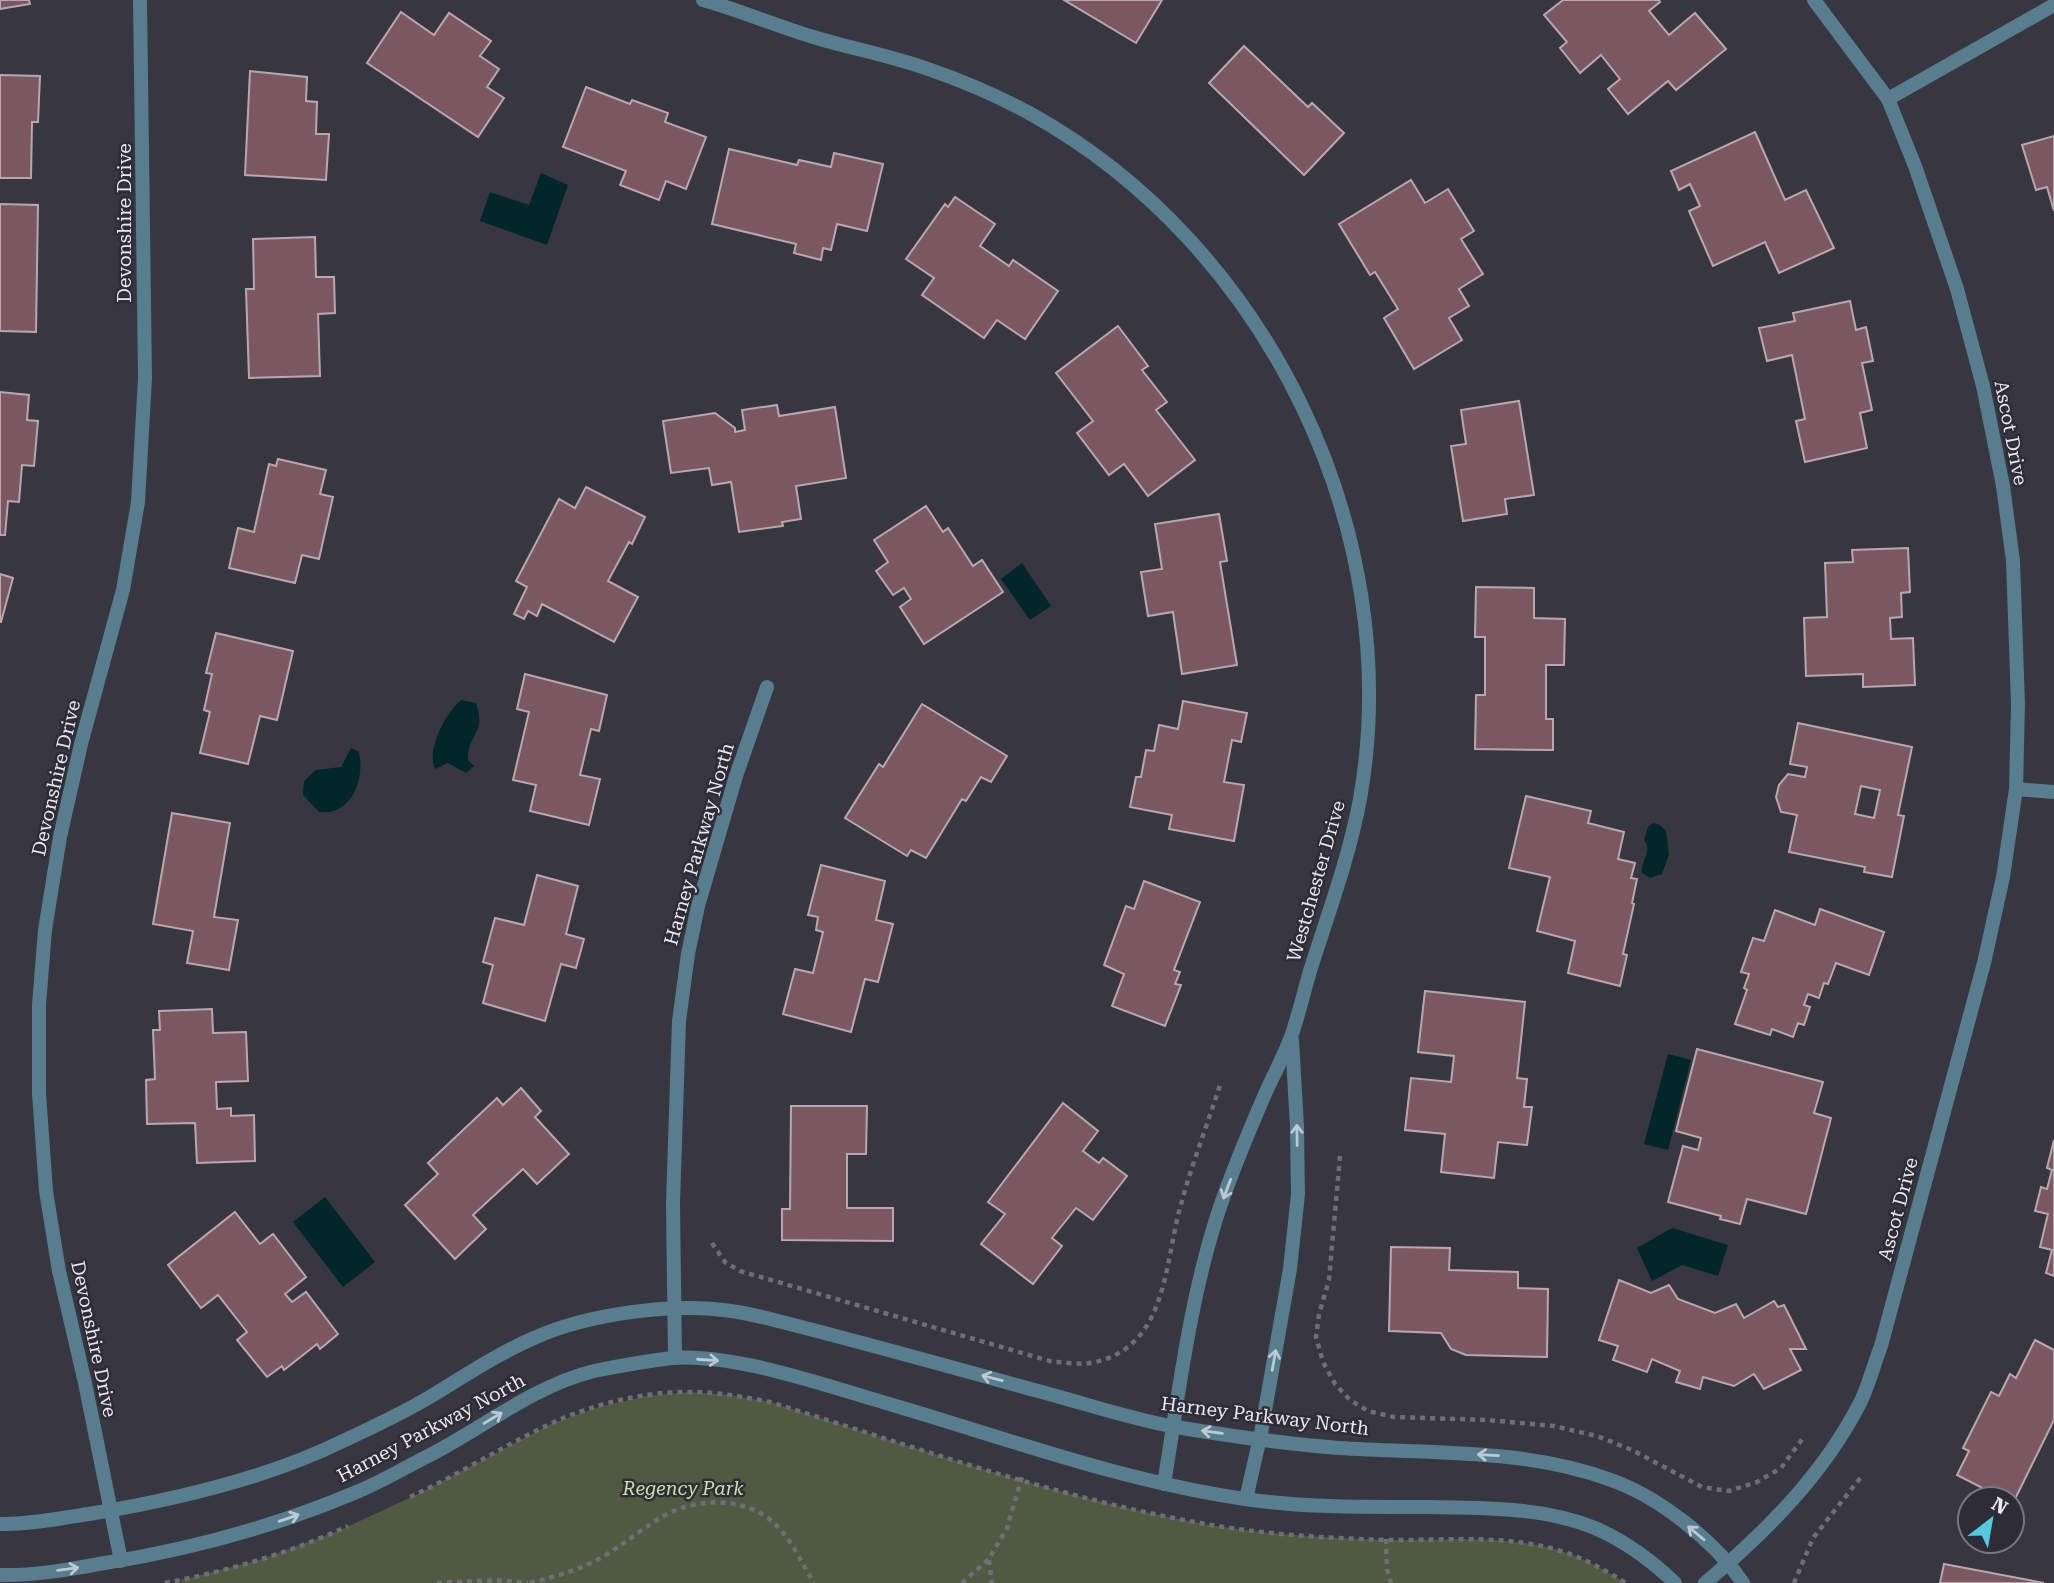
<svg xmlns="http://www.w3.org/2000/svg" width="2054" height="1583" font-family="'Roboto Serif',serif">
	<rect width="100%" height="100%" fill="#373641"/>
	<path fill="#505a40" d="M690 1392 730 1395 770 1402C912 1446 1054 1497 1200 1523 1260 1534 1323 1538 1385 1540 1444 1541 1506 1533 1564 1552 1586 1559 1606 1571 1626 1583H181V1580L259 1560 338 1531 416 1495 553 1423 599 1407 647 1396Z"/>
	<g fill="#022629">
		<path d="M541 173 568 185 547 245 480 221 490 192 529 205Z"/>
		<path d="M1022 563 1051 606 1030 620 1001 579Z"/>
		<path d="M461 700 476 703C487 735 467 733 468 760L474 766 466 773 448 763 435 769C426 750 446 712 461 700Z"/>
		<path d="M351 748 359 752C365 779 352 816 319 812L303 795 304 781 316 770 341 767Z"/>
		<path d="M1653 823 1660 825 1666 831 1669 854 1662 874 1650 878 1642 873C1641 859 1653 852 1644 840L1648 827Z"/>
		<path d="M1668 1054 1691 1060 1668 1150 1644 1144Z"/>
		<path d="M325 1197 375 1262 343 1287 293 1222Z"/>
		<path d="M1672 1228 1728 1245 1718 1276 1682 1265 1652 1281 1637 1248Z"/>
	</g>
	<g fill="#7b5762" stroke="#b8a8ad" stroke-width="2" fill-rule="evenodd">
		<path d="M0 0H29L30 4 0 9Z"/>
		<path d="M1064 0H1162L1136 43Z"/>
		<path d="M1563 0H1659L1660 2 1649 11 1669 35 1695 13 1726 49 1676 90 1668 81 1628 114 1608 89 1620 79 1601 55 1580 73 1560 48 1567 42 1544 15Z"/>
		<path d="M401 12 434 35 449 13 491 41 480 56 499 69 487 87 504 98 478 137 367 63Z"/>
		<path d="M1244 46 1308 107 1312 103 1344 133 1304 175 1209 83Z"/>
		<path d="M250 71 307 77 306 101 317 102 316 134H329L326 180 245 175Z"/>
		<path d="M0 75 40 76 38 122H32L31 178H0Z"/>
		<path d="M586 87 630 104 632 100 668 113 665 122 706 137 686 189 666 181 659 200 620 185 626 171 563 147Z"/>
		<path d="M1755 132 1785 200 1806 190 1834 248 1779 273 1765 242 1713 266 1689 211 1700 206 1690 184 1679 190 1671 171Z"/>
		<path d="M2054 136V211L2047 187 2036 190 2022 145Z"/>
		<path d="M729 149 797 165 799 160 831 167 834 153 883 164 867 231 837 224 831 250 823 248 821 260 794 253 796 244 712 224Z"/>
		<path d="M1411 180 1425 203 1448 189 1474 231 1461 239 1483 274 1459 289 1469 306 1449 318 1462 340 1414 369 1384 318 1398 309 1375 272 1370 275 1339 224Z"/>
		<path d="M955 197 995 224 980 246 1009 266 1013 260 1058 291 1025 339 997 320 984 338 922 295 934 278 906 259 945 204 948 207Z"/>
		<path d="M0 204 38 205 36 332 0 331Z"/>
		<path d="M315 237 316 277H334L335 313 318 314 320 376 249 378 246 289H254L253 239Z"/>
		<path d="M1850 301 1856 330 1866 327 1873 361 1862 363 1872 410 1860 413 1867 448 1805 462 1796 421 1805 419 1792 355 1767 361 1759 328 1795 321 1793 313Z"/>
		<path d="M1118 326 1148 366 1142 370 1167 402 1156 410 1195 460 1148 496 1124 464 1109 475 1077 433 1093 421 1056 373Z"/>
		<path d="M0 392 29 395 27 420 38 421 34 466 22 465 19 502 8 501 5 535H0Z"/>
		<path d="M1519 401 1534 495 1505 499 1507 514 1463 521 1451 446 1466 444 1461 410Z"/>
		<path d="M777 405 779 416 835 407 846 478 796 486 801 519 782 522 783 526 739 532 731 482 712 485 709 468 671 473 663 421 715 413 735 428V432L745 430 742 410Z"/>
		<path d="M278 459 326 470 320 494 333 497 319 559 302 555 295 583 229 568 238 528 254 532 269 464 276 466Z"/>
		<path d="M586 487 645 517 632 544 629 542 608 581 638 597 614 642 542 604 537 616 528 611 524 619 514 614 527 587 516 581 559 499 575 508Z"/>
		<path d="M926 506 943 532 948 528 973 566 982 560 1003 592 924 644 900 607 911 599 904 588 893 595 876 571 888 562 874 540Z"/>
		<path d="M1219 514 1227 561 1220 562 1237 665 1182 674 1173 612 1148 616 1141 572 1162 569 1155 524Z"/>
		<path d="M1908 548 1910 592 1901 593 1902 617 1890 618 1891 639 1913 638 1915 685 1863 687V674L1806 676 1804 618 1827 617 1825 563 1853 562 1852 550Z"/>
		<path d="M0 574 13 578 1 622H0Z"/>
		<path d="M1476 587 1534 588V618L1565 619 1564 665H1546V719H1553V750L1475 749 1476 695H1485V637H1475Z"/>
		<path d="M216 633 293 651 277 720 260 716 248 764 200 753 210 712 204 710 212 674 206 673Z"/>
		<path d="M525 674 607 695 599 731 591 729 580 775 600 779 589 825 530 811 536 785 513 780 529 712 517 709Z"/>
		<path d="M1183 701 1247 713 1241 742 1232 740 1224 782 1244 785 1234 841 1169 829 1172 815 1130 807 1136 777H1141L1146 750 1154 751 1159 725 1178 729Z"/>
		<path d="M922 704 1007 756 991 782 981 777 966 801 962 799 926 858 911 850 907 856 845 818 879 764 883 767Z"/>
		<path d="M1798 723 1912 747 1898 815 1904 816 1892 877 1864 872 1865 867 1789 852 1797 815 1781 812 1776 797 1779 785 1788 774 1805 777 1807 767 1790 764ZM1861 786 1880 790 1874 818 1855 814Z"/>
		<path d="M1526 796 1591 811 1588 823 1624 832 1618 859 1635 863 1631 878 1637 879 1632 903 1634 904 1623 954 1627 955 1620 986 1568 973 1575 941 1537 931 1550 877 1509 868Z"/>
		<path d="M172 813 230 823 214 917 238 920 229 970 187 963 193 931 153 924Z"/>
		<path d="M821 865 885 881 876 920 893 924 878 982 865 979 851 1032 783 1014 795 969 813 973 823 932 816 930 818 917 808 915Z"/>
		<path d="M537 875 578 886 566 934 584 939 576 968 561 964 545 1021 483 1003 493 965 483 962 495 918 524 925Z"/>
		<path d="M1144 881 1200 902 1174 970 1180 972 1175 984 1181 985 1165 1026 1112 1006 1124 974 1104 965 1126 906 1134 909Z"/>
		<path d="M1820 909 1884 932 1869 975 1836 963 1828 984 1824 983 1819 998 1808 994 1804 1005 1810 1007 1804 1025 1798 1023 1793 1037 1772 1029 1770 1035 1735 1024 1747 990 1744 988 1749 974 1741 972 1753 938 1764 941 1775 910 1815 925Z"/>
		<path d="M1425 991 1525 1002 1517 1078 1527 1079 1524 1107H1532L1527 1145 1498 1142 1494 1178 1441 1172 1445 1134 1405 1130 1411 1078 1451 1082 1454 1056 1418 1052Z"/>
		<path d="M212 1009 213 1033 246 1032 248 1081 216 1082 217 1109 231 1108V1116L254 1115 255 1161 197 1163 195 1123 147 1124 146 1080 155 1079 153 1030H160L159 1011Z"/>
		<path d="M1697 1049 1823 1082 1814 1113 1831 1118 1806 1214 1747 1199 1740 1224 1720 1219 1721 1216 1668 1202 1683 1146 1698 1150 1701 1138 1676 1131Z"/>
		<path d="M521 1088 541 1111 535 1117 569 1154 537 1184 523 1169 473 1215 486 1229 455 1259 405 1205 438 1174 428 1163 497 1098 503 1105Z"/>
		<path d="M1063 1103 1098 1131 1083 1151 1099 1163 1103 1158 1127 1176 1093 1220 1076 1208 1052 1238 1062 1246 1033 1284 981 1244 1005 1214 988 1202Z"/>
		<path d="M791 1106H867L866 1154H847V1208H893V1241L782 1240V1209H790Z"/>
		<path d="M2054 1140V1276L2046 1273 2052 1250 2040 1247 2048 1214 2035 1211 2041 1187 2047 1189 2052 1170 2047 1168Z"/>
		<path d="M235 1212 260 1244 273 1234 306 1277 285 1294 292 1302 306 1292 338 1334 320 1349 317 1344 284 1370 282 1366 267 1377 237 1340 247 1332 218 1295 201 1308 168 1265Z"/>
		<path d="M1391 1247 1450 1248 1449 1270 1518 1272V1288L1548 1289 1547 1357 1466 1355 1451 1349 1441 1333 1389 1331Z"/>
		<path d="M1619 1280 1651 1293 1669 1285 1678 1299 1715 1313 1736 1304 1744 1318 1774 1301 1778 1307 1784 1305 1806 1349H1790L1801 1370 1764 1389 1754 1374 1734 1386 1703 1377 1700 1389 1676 1382 1680 1371 1652 1359 1647 1372 1613 1360 1618 1346 1599 1340Z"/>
		<path d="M2035 1340 2054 1350V1420L2013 1503 2012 1499H2004L1957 1475 1969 1451 1963 1448 1991 1392 1999 1396 2010 1374 2016 1378Z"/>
		<path d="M1944 1564 2044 1583H1940Z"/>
	</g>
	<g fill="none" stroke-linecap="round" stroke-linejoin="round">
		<g stroke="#6f6e78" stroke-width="4.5" stroke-dasharray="5 5" stroke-linecap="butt">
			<path d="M1340 1156 1329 1280 1319 1314 1316 1337 1323 1362 1335 1384 1350 1400 1368 1411 1394 1417 1488 1420 1554 1426 1597 1436 1632 1450 1702 1487 1729 1491 1757 1482 1781 1468 1803 1438"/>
			<path d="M712 1243 725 1262 740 1271 1053 1362C1065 1362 1079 1365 1090 1363 1167 1350 1164 1266 1180 1208 1191 1166 1207 1126 1220 1085"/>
			<path d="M410 1497C458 1475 503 1446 552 1423 593 1404 646 1391 691 1392 718 1392 744 1397 770 1402 912 1446 1054 1497 1200 1523 1260 1534 1323 1538 1385 1540 1444 1541 1506 1533 1564 1552 1586 1559 1606 1571 1626 1583"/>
			<path d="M1386 1539 1387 1569 1391 1583"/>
			<path d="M989 1560 992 1583"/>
			<path d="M165 1583C228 1571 290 1553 348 1526"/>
			<path d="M437 1583 495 1580 528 1583"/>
			<path d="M530 1583C553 1577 576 1571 597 1560 622 1547 650 1521 674 1511 707 1497 749 1499 775 1524 792 1540 802 1564 814 1583"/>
			<path d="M962 1583 989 1559 1007 1528 1022 1477"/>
			<path d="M1794 1583 1813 1538 1861 1477"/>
		</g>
		<g stroke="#587d8f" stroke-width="14">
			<path d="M703 0C739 10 774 25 810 36 848 48 889 55 928 69 963 81 998 96 1031 114 1267 245 1407 532 1360 799 1349 858 1328 914 1310 971 1304 992 1299 1013 1292 1034 1285 1054 1274 1074 1265 1094 1249 1131 1233 1169 1220 1207 1190 1296 1179 1392 1164 1484"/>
			<path d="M1888 99 2054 5"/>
			<path d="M2016 789 2054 792"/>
			<path d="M675 1358 673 1203 679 1021 688 954 698 906 736 776 767 687"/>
			<path d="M1246 1499 1261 1433 1290 1269 1298 1194 1297 1127 1292 1040"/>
			<path d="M0 1524C29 1525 60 1518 89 1514 174 1500 266 1479 343 1441 371 1428 401 1414 428 1398 463 1377 497 1354 534 1338 587 1314 674 1302 731 1311 747 1313 762 1317 778 1321 865 1343 951 1367 1038 1391 1084 1403 1130 1419 1176 1427 1230 1436 1285 1444 1339 1448 1430 1454 1525 1448 1611 1480 1659 1497 1715 1541 1743 1583"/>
			<path d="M121 1561 85 1383 59 1271 46 1191 39 1093V1005L45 930 60 837 81 744 123 590 138 502 145 378 140 0"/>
			<path d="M0 1575C35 1576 71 1569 105 1563 192 1549 277 1526 359 1491 383 1481 406 1467 430 1455 484 1427 534 1386 594 1371 619 1366 647 1361 672 1358 737 1353 833 1388 896 1406 1011 1440 1126 1482 1245 1499 1306 1508 1368 1507 1430 1507 1485 1508 1543 1507 1595 1528 1625 1541 1652 1561 1675 1583"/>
			<path d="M1705 1583C1767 1531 1824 1474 1861 1401 1869 1384 1874 1364 1881 1346L1984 963 2003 877 2016 789 2018 704 2013 561 2003 486 1983 386 1957 289 1915 166 1888 99 1814 0"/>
		</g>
	</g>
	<defs><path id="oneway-shaft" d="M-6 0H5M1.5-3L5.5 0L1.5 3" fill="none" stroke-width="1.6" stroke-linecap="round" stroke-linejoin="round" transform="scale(1.75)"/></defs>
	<g stroke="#bec9d4">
		<use href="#oneway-shaft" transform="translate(1297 1135) rotate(-91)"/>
		<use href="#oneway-shaft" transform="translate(1227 1189) rotate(111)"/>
		<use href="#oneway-shaft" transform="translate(708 1360) rotate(4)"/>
		<use href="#oneway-shaft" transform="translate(1274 1360) rotate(-80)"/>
		<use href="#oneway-shaft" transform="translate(992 1378) rotate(-165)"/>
		<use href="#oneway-shaft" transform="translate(493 1418) rotate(-31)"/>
		<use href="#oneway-shaft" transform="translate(1212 1432) rotate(-172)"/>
		<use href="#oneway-shaft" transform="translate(1488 1455) rotate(-177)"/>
		<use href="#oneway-shaft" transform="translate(289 1518) rotate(-19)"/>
		<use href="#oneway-shaft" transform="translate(1696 1533) rotate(-140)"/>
		<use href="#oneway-shaft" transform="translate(68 1569) rotate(-7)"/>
	</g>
	<g text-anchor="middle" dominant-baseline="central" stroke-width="5" stroke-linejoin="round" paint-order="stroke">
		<g font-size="19" fill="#eae9f1" stroke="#2d2c37">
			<text transform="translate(124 223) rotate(-90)">Devonshire Drive</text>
			<text transform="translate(2011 433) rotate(79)">Ascot Drive</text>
			<text transform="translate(56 778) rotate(-77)">Devonshire Drive</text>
			<text transform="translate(699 844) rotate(-74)">Harney Parkway North</text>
			<text transform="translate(1316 881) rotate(-74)">Westchester Drive</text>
			<text transform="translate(1898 1209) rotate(-75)">Ascot Drive</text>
			<text transform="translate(94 1339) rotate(78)">Devonshire Drive</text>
			<text transform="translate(1265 1416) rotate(7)">Harney Parkway North</text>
			<text transform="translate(431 1428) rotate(-28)">Harney Parkway North</text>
		</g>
		<g font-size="19" font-style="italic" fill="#cbe1a7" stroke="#2d2c37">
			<text x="683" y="1488">Regency Park</text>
		</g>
	</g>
	<g transform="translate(1991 1520) rotate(31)"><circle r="33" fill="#2d2c37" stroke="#797881" stroke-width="2"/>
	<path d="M0-5L12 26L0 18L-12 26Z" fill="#54cade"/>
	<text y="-10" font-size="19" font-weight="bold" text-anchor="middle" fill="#eae9f1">N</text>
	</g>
</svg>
